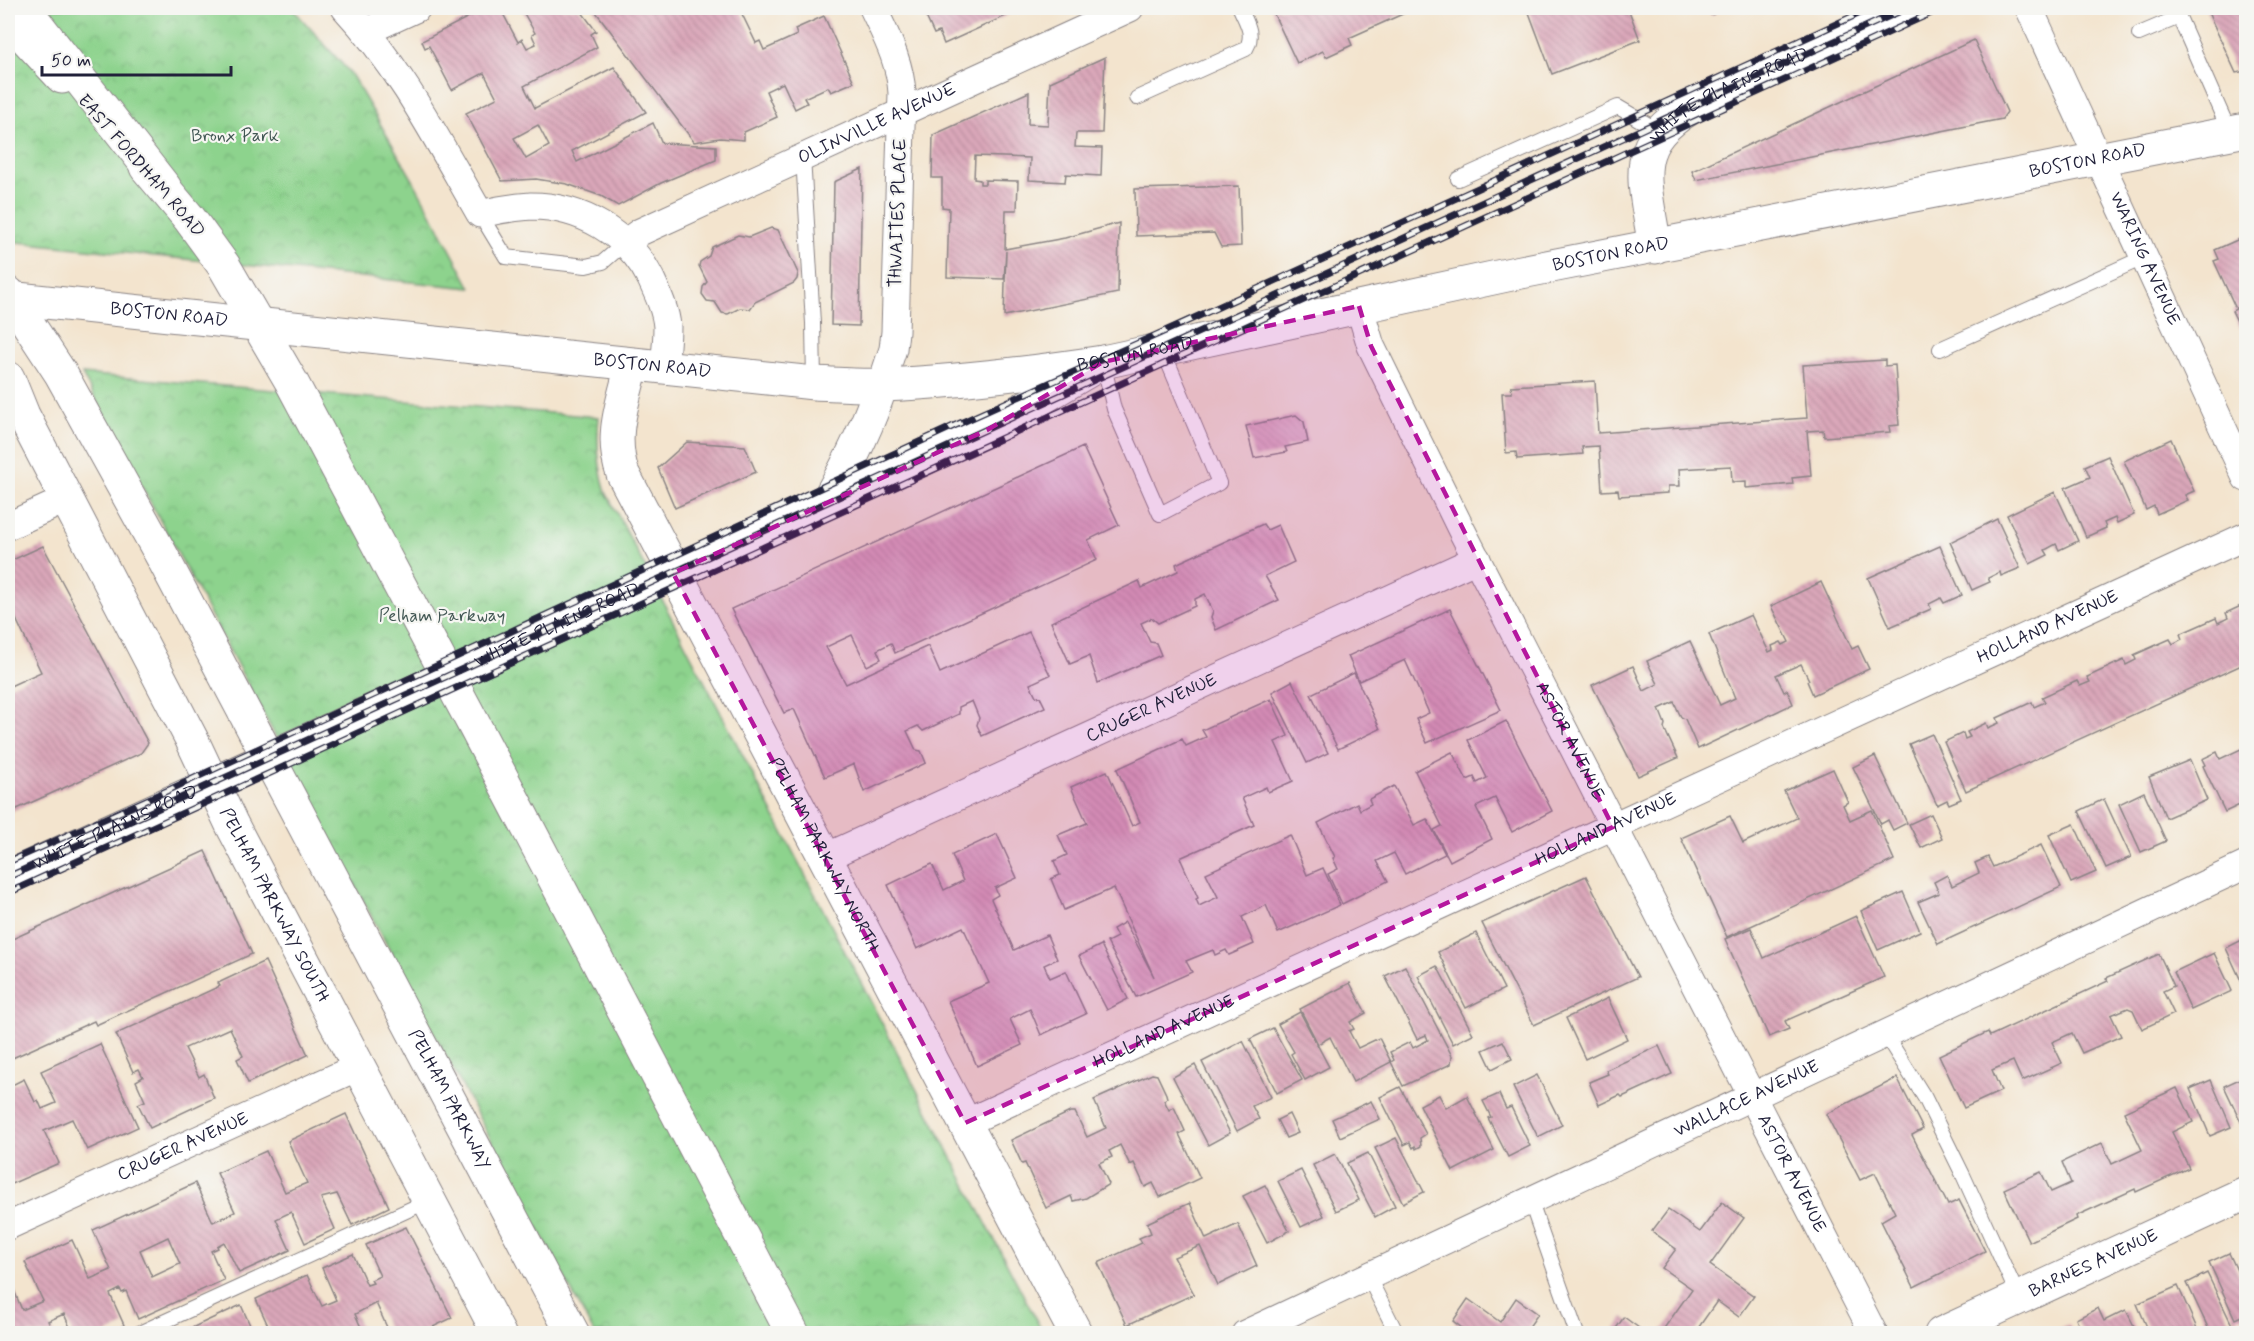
<svg xmlns="http://www.w3.org/2000/svg" width="2254" height="1341" font-family="Mynerve,sans-serif">
	<defs>
		<pattern id="park-crowns" width="20" height="18" patternUnits="userSpaceOnUse" patternTransform="scale(1.5)"><rect width="20" height="18" fill="#8dd38d"/><path d="M2 6a3 3 0 1 1 6 0M12 15a3 3 0 1 1 6 0" fill="none" stroke="#79b57b"/></pattern>
		<pattern id="building-back-hatch" width="6" height="6" patternUnits="userSpaceOnUse" patternTransform="scale(1.5)"><rect width="6" height="6" fill="#daa7b9"/><path d="M-1 5l2 2M0 0l6 6M5-1l2 2" fill="none" stroke="#bb8fa0"/></pattern>
	</defs>
	<rect width="100%" height="100%" fill="#f6f6f2"/>
	<filter id="ink" filterUnits="userSpaceOnUse"><feTurbulence type="fractalNoise" baseFrequency=".0167" numOctaves="2"/><feDisplacementMap in="SourceGraphic" scale="12" xChannelSelector="R" yChannelSelector="G"/><feConvolveMatrix kernelMatrix="1 2 1 2 8 2 1 2 1" color-interpolation-filters="sRGB"/></filter>
	<filter id="wash" filterUnits="userSpaceOnUse"><feTurbulence type="fractalNoise" baseFrequency=".008" numOctaves="4" result="noise"/><feDisplacementMap in="SourceGraphic" scale="24" xChannelSelector="R" yChannelSelector="G"/><feGaussianBlur stdDeviation="1.35" result="paint"/><feColorMatrix in="noise" values="0 0 0 0 0 0 0 0 0 0 0 0 0 0 0 0 0 1.4 0 .05"/><feComposite in="paint" operator="in"/></filter>
	<g filter="url(#wash)">
		<rect width="100%" height="100%" fill="#f3e4ce"/>
		<g fill="url(#park-crowns)" stroke="#587a64" stroke-width="1.5">
			<path d="M8 8H292L351 74 413 180 471 288 8 241Z"/>
			<path d="M82 374 599 417C596 444 598 466 606 492L1043 1333H594Z"/>
		</g>
		<g id="blocks">
			<g fill="url(#building-back-hatch)" fill-rule="evenodd">
				<path d="M486 8 488 11 500 8 518 42 522 39 527 48 536 44 532 35 535 33 521 8H579L596 31 591 34 597 47 524 86 535 108 614 67 646 112 572 151 577 162 653 123 662 143 716 146V160L661 183 618 206 601 196 567 184 536 179 502 181 466 113 497 98 484 73 452 90 429 46 425 48 422 41ZM538 125 549 146 526 159 514 138Z"/>
				<path d="M593 8H739L756 43 760 41 764 50 797 35 795 29 824 16 854 82 831 92 828 87 804 98 807 103 795 109 783 83 766 91 777 117 744 132V140L720 138 694 142Z"/>
				<path d="M922 8H1023L944 44 939 32 934 34Z"/>
				<path d="M1271 8H1416L1349 38 1352 45 1326 57 1323 51 1297 63Z"/>
				<path d="M1533 8H1628L1640 40 1552 74 1528 10Z"/>
				<path d="M1707 8H1726L1711 15Z"/>
				<path d="M2206 8H2246V71L2236 73Z"/>
				<path d="M1974 40 2007 112 2002 119 1696 180 1692 171Z"/>
				<path d="M1105 57 1102 133H1076L1075 147 1102 148 1101 176 1066 174 1065 182 1029 180 1030 158 975 156 974 179 980 180V184H985V180L1018 181 1017 210H1006L1005 249 1065 238 1119 223 1118 293 1004 316 1006 251 1004 279 947 277 949 208 942 207V178H932L933 135 1029 92 1028 124 1048 125 1050 82Z"/>
				<path d="M862 169 859 326 831 325 834 182Z"/>
				<path d="M1239 186 1241 246 1221 247 1214 233 1136 236 1135 189Z"/>
				<path d="M771 228 778 230 798 273 797 279 794 283 755 302 750 309 740 308 728 314 722 313 715 302 707 301 702 294 703 287 707 282 699 266 700 262 709 256 712 247 738 235 749 237Z"/>
				<path d="M2246 236V327L2241 329 2232 311 2236 309 2214 261 2219 259 2215 250Z"/>
				<path d="M1885 360V366L1895 365 1899 425 1889 426 1890 432 1824 437 1823 430 1807 431 1811 476 1792 478 1793 484 1746 488V481L1732 482 1731 466 1679 469 1680 486H1668V493L1619 496 1618 490 1602 491 1599 446 1582 447 1583 454 1517 459 1516 452 1506 453 1502 393H1512L1511 386 1595 381 1598 433 1807 418 1803 365Z"/>
				<path d="M1296 415 1304 422 1308 442 1285 447 1287 452 1254 458 1246 426Z"/>
				<path d="M2171 439 2194 491 2185 495 2188 500 2157 514 2154 506 2146 510 2124 461Z"/>
				<path d="M687 442 745 446 756 472 675 508 658 468Z"/>
				<path d="M1083 447 1119 525 1088 540 1097 560 895 653 891 643 877 650 881 659 867 666 852 635 826 647 846 684 928 646 940 673 1029 632 1050 675 1030 684 1036 696 1040 697 1045 707 982 736 977 725 979 718 972 701 959 707V714L923 731 918 726 907 731 916 750 921 751 926 763 864 792 854 764 825 777 794 709 784 713 731 609Z"/>
				<path d="M2108 456 2134 515 2117 523 2115 518 2104 523 2106 528 2086 537 2065 488 2090 477 2085 466Z"/>
				<path d="M2055 492 2078 541 2059 550 2056 544 2045 550 2048 555 2030 564 2007 515Z"/>
				<path d="M1997 519 2020 568 2001 576 2000 572 1988 578 1990 582 1972 590 1950 542Z"/>
				<path d="M1263 524 1267 530 1278 525 1294 562 1265 576 1279 600 1216 630 1211 617 1213 611 1205 594 1195 599V606L1158 623 1152 618 1141 623 1150 642 1156 643 1161 655 1098 683 1089 656 1070 664 1051 622 1139 581 1142 588 1178 571 1176 564Z"/>
				<path d="M43 546 148 743 141 753 8 813V687L41 672 16 619 8 623V562Z"/>
				<path d="M1940 546 1962 595 1944 603 1941 598 1929 604 1931 609 1890 627 1868 578Z"/>
				<path d="M1821 582 1852 649 1858 646 1869 669 1813 695 1807 681 1809 680 1801 664 1776 675 1784 692 1787 690 1793 704 1698 749 1685 719 1681 717 1674 702 1659 709 1665 724 1664 728 1678 758 1638 776 1592 685 1633 666 1644 691 1658 684 1647 661 1690 641 1720 705 1735 698 1709 634 1751 615 1769 652 1773 650 1772 646 1781 642 1783 645 1789 642 1771 606Z"/>
				<path d="M2245 604 2246 608V663L1966 791 1944 742 1963 733 1965 739 1970 737 1967 732 1986 723 1988 728 1999 723 1997 718 2032 702 2034 707 2045 702 2042 697 2077 681 2080 686 2090 682 2087 677 2124 660 2126 665 2136 660 2134 655 2170 639 2173 644 2182 639 2180 634 2216 618 2218 623 2228 618 2226 613Z"/>
				<path d="M1450 609 1501 710 1427 743 1416 719 1429 713 1405 660 1359 681 1348 656Z"/>
				<path d="M1354 673 1380 729 1338 749 1311 694Z"/>
				<path d="M1292 681 1328 753 1307 763 1272 692Z"/>
				<path d="M1271 699 1288 736 1275 742 1293 781 1268 792 1266 787 1242 798 1254 825 1180 858 1198 898 1196 899 1199 906 1218 897 1206 873 1290 835 1307 875 1323 868 1340 905 1278 933 1266 905 1242 917 1254 944 1229 955 1226 950 1215 955 1213 950 1186 961 1192 972 1136 997 1107 942 1117 937 1113 929 1125 922 1154 977 1114 888 1064 910 1051 879 1060 875 1054 861 1067 855 1058 835 1087 823 1071 787 1107 771 1132 826 1140 822 1117 769 1182 739 1186 746 1206 737 1202 730Z"/>
				<path d="M1506 721 1552 811 1512 832 1495 798 1476 807 1492 839 1450 861 1434 830 1442 826 1415 771 1452 752 1467 780 1474 777 1477 783 1487 778 1468 740Z"/>
				<path d="M1932 734 1961 799 1949 804 1947 800 1937 805 1909 744Z"/>
				<path d="M2245 747 2246 751V802L2225 812 2203 766 2205 765 2202 759 2217 752 2220 759Z"/>
				<path d="M1875 756 1907 823 1893 830 1888 820 1881 824 1853 767Z"/>
				<path d="M2190 760 2207 800 2166 818 2149 777Z"/>
				<path d="M1833 769 1848 802 1843 805 1850 820 1872 810 1894 860 1727 937 1681 838 1730 816 1743 843 1797 818 1784 791Z"/>
				<path d="M1394 786 1414 825 1427 819 1445 854 1405 874 1394 853 1377 861 1388 881 1342 904 1328 874 1338 869 1333 858 1335 857 1318 823 1357 803 1360 810 1371 804 1369 799Z"/>
				<path d="M2144 792 2166 841 2141 852 2119 804Z"/>
				<path d="M2104 799 2131 857 2106 868 2079 811Z"/>
				<path d="M1931 814 1942 838 1921 848 1909 824Z"/>
				<path d="M2074 824 2096 872 2071 883 2049 835Z"/>
				<path d="M997 834 1017 878 995 888 998 895 991 899 1014 950 1047 935 1057 959 1044 965 1050 978 1066 971 1086 1014 1041 1035 1030 1009 1010 1019 1022 1045 977 1066 948 1001 989 983 963 927 917 949 888 885 932 864 944 890 963 881 952 855Z"/>
				<path d="M2041 845 2061 887 1938 944 1918 902 1939 893 1934 882 1947 875 1952 886 1979 873 1975 863 1988 857 1993 867Z"/>
				<path d="M205 851 252 954 96 1025 94 1021 8 1060V941Z"/>
				<path d="M1586 876 1638 977 1534 1025 1482 923Z"/>
				<path d="M1903 892 1920 931 1878 950 1861 911Z"/>
				<path d="M1856 916 1884 977 1785 1021 1789 1029 1769 1037 1725 939 1751 928 1764 958Z"/>
				<path d="M1476 933 1504 989 1466 1008 1438 952Z"/>
				<path d="M2246 938V984L2243 985 2226 948Z"/>
				<path d="M1101 945 1128 999 1107 1010 1079 956Z"/>
				<path d="M2214 953 2232 991 2191 1010 2174 972Z"/>
				<path d="M2159 954 2174 986 2163 991 2174 1014 2142 1029 2133 1010 2128 1008 2111 1015 2121 1036 2082 1053 2072 1033 2052 1042 2062 1063 2022 1081 2013 1061 1992 1070 2001 1091 1964 1108 1939 1055 1988 1032 1990 1036 2108 981 2106 978Z"/>
				<path d="M265 961 308 1055 248 1083 237 1059 243 1056 230 1028 185 1048 199 1077 204 1074 214 1098 150 1128 138 1104 145 1101 136 1081 143 1077 139 1069 133 1072 116 1034 220 986 218 983Z"/>
				<path d="M1405 966 1452 1056 1451 1064 1403 1086 1391 1062 1394 1060 1390 1052 1410 1042 1413 1048 1428 1040 1426 1035 1417 1039 1385 976Z"/>
				<path d="M1437 966 1473 1034 1453 1044 1418 976Z"/>
				<path d="M1350 983 1366 1013 1350 1022 1354 1029 1349 1031 1358 1048 1379 1038 1391 1062 1353 1082 1330 1037 1318 1044 1300 1009Z"/>
				<path d="M1608 998 1627 1039 1585 1059 1566 1018Z"/>
				<path d="M1300 1012 1329 1067 1305 1080 1291 1054 1294 1052 1278 1024Z"/>
				<path d="M1273 1028 1302 1080 1277 1093 1250 1039Z"/>
				<path d="M1243 1041 1271 1097 1252 1106 1259 1119 1237 1131 1202 1062Z"/>
				<path d="M1503 1041 1512 1059 1492 1069 1483 1050Z"/>
				<path d="M100 1044 138 1127 87 1150 72 1119 44 1131 59 1163 9 1185 8 1182V1087L24 1079 35 1102 38 1100 42 1109 56 1103 41 1071Z"/>
				<path d="M1659 1046 1672 1074 1622 1097 1620 1095 1599 1105 1589 1082 1608 1074 1606 1070Z"/>
				<path d="M1195 1065 1230 1133 1208 1145 1173 1077Z"/>
				<path d="M1152 1074 1157 1075 1166 1094 1167 1098 1164 1100 1169 1110 1174 1107 1185 1131 1179 1134 1200 1178 1160 1197 1153 1183 1145 1187 1134 1163 1130 1165 1120 1145 1109 1151 1112 1157 1099 1163 1109 1184 1086 1198 1073 1201 1071 1196 1046 1208 1025 1163 1022 1164 1011 1140 1070 1112H1075L1087 1137 1106 1128 1094 1100Z"/>
				<path d="M1537 1075 1562 1125 1538 1137 1513 1087Z"/>
				<path d="M2246 1076V1122L2242 1124 2224 1086Z"/>
				<path d="M1897 1078 1923 1129 1912 1135 1948 1205 1959 1200 1985 1251 1914 1287 1881 1221 1895 1213 1875 1173 1860 1180 1826 1114Z"/>
				<path d="M2211 1080 2231 1127 2210 1136 2190 1089Z"/>
				<path d="M1400 1087 1426 1134 1420 1138 1421 1146 1416 1149 1415 1146 1413 1148 1410 1142 1404 1145 1380 1097Z"/>
				<path d="M2177 1088 2193 1122 2172 1132 2189 1168 2136 1192 2135 1189 2076 1216 2077 1219 2029 1242 2004 1189 2041 1172 2051 1192 2071 1183 2062 1162 2102 1143 2112 1164 2142 1150 2124 1112Z"/>
				<path d="M1499 1094 1506 1109 1511 1107 1530 1146 1508 1157 1488 1118 1491 1117 1483 1101Z"/>
				<path d="M1439 1095 1446 1108 1467 1096 1494 1150 1453 1171 1420 1105Z"/>
				<path d="M1371 1101 1380 1119 1340 1137 1332 1119Z"/>
				<path d="M346 1114 389 1207 352 1225 337 1194 321 1198 335 1229 305 1243 291 1212 276 1219 290 1250 239 1273 224 1242 217 1246 218 1248 211 1251 224 1280 138 1319 126 1291 122 1293 120 1289 110 1294 124 1325 107 1334H73L64 1314 48 1321 54 1334H8V1275L22 1310 43 1301 25 1262 72 1240 90 1279 111 1270 93 1230 195 1183 213 1222 235 1212 217 1173 266 1151 285 1192 307 1183 288 1141ZM168 1237 180 1264 152 1277 140 1250Z"/>
				<path d="M1289 1114 1298 1133 1286 1138 1277 1120Z"/>
				<path d="M1396 1138 1424 1192 1403 1203 1375 1148Z"/>
				<path d="M1368 1153 1395 1206 1375 1217 1347 1163Z"/>
				<path d="M1335 1154 1359 1200 1336 1211 1313 1165Z"/>
				<path d="M1301 1170 1324 1216 1301 1227 1278 1181Z"/>
				<path d="M1265 1185 1289 1231 1267 1243 1243 1196Z"/>
				<path d="M1722 1202 1744 1218 1710 1265 1754 1296 1739 1317 1717 1301 1694 1334H1660L1692 1289 1662 1268 1676 1249 1652 1231 1668 1210 1700 1232Z"/>
				<path d="M1190 1203 1206 1239 1238 1224 1257 1266 1218 1285 1200 1246 1174 1257 1194 1294 1127 1325 1098 1263 1142 1243 1139 1238 1151 1233 1147 1223Z"/>
				<path d="M406 1227 452 1318 418 1334H390L376 1303 355 1314 364 1334H257L270 1330 256 1299 307 1275 322 1306 336 1300 322 1268 353 1254 367 1285 373 1283 371 1280 380 1276 366 1245Z"/>
				<path d="M2229 1253 2246 1290V1314L2235 1319 2209 1262Z"/>
				<path d="M2207 1273 2233 1327 2219 1334H2211L2187 1283Z"/>
				<path d="M2178 1286 2199 1333 2150 1334 2137 1304Z"/>
				<path d="M1516 1298 1538 1314 1524 1334H1470L1453 1321 1468 1299 1500 1322Z"/>
				<path d="M241 1305 254 1334H180L198 1325Z"/>
				<path d="M2098 1308 2104 1321 2126 1310 2138 1334H2083L2076 1319Z"/>
				<path d="M1624 1317 1647 1334H1612Z"/>
				<path d="M2068 1324 2073 1334H2047Z"/>
			</g>
		</g>
	</g>
	<g filter="url(#ink)">
		<use href="#blocks" fill-opacity="0" stroke="#8a8384" stroke-width="1.5"/>
		<g fill="none" stroke-linecap="round" stroke-linejoin="round">
			<defs>
				<g id="lane">
					<path d="M2175 8 2230 133"/>
					<path d="M2139 34 2179 17"/>
					<path d="M1137 98 1246 49C1255 34 1246 22 1240 8"/>
					<path d="M803 157 813 323 814 383"/>
					<path d="M1458 179 1618 107 1659 131"/>
					<path d="M480 214 506 257 586 266 603 262 626 242"/>
					<path d="M1940 349 2145 257"/>
					<path d="M1103 362 1114 409 1160 514 1219 483 1162 348"/>
					<path d="M1885 1034 1925 1098 1963 1175 2019 1298"/>
					<path d="M1530 1200 1577 1334"/>
					<path d="M1368 1276 1397 1334"/>
					<path d="M137 1334 428 1201"/>
				</g>
				<g id="street">
					<path d="M345 8C401 68 439 143 480 214 497 210 514 207 531 206 581 206 629 234 651 279 658 294 666 311 667 327 667 341 665 355 664 369"/>
					<path d="M873 8C886 36 900 61 902 93L895 332 893 349 881 385"/>
					<path id="s1" d="M2029 8 2246 478"/>
					<path d="M367 31 417 8"/>
					<path id="s2" d="M626 242 640 232 1130 8"/>
					<path id="s3" d="M1359 306 1371 346 1461 529 1874 1334"/>
					<path d="M8 526 67 499"/>
					<path id="s4" d="M826 857 1477 559"/>
					<path id="s5" d="M965 1123 2246 536"/>
					<path id="s6" d="M8 1226 358 1067"/>
					<path id="s7" d="M1245 1334 2246 865"/>
				</g>
				<g id="secondary">
					<path id="s8" d="M1655 247C1643 172 1627 141 1704 100L1907 8"/>
					<path id="s9" d="M632 365C623 403 609 436 623 474L1076 1334"/>
					<path id="s10" d="M8 378 23 415 191 738 232 825 499 1334"/>
					<path d="M8 877 987 430 1103 362"/>
					<path id="s11" d="M1941 1334 2246 1193"/>
				</g>
				<g id="primary">
					<path d="M8 19 62 77"/>
					<path d="M146 167 189 218 224 266 291 381 472 721 793 1334"/>
					<path id="s12" d="M8 293 61 374 163 558 573 1334"/>
					<path id="s13" d="M8 298 814 383C837 384 860 386 883 385 956 382 1030 373 1103 362L1516 273 2246 130"/>
					<path d="M827 502C849 464 868 427 881 385"/>
				</g>
				<g id="highway">
					<path d="M24 8 165 188"/>
					<path d="M8 295 10 299"/>
				</g>
			</defs>
			<use href="#lane" stroke="#8a8384" stroke-width="16"/>
			<use href="#street" stroke="#8a8384" stroke-width="29"/>
			<use href="#secondary" stroke="#8a8384" stroke-width="35"/>
			<use href="#primary" stroke="#8a8384" stroke-width="35"/>
			<use href="#highway" stroke="#8a8384" stroke-width="35"/>
			<use href="#lane" stroke="#fff" stroke-width="14"/>
			<use href="#street" stroke="#fff" stroke-width="27"/>
			<use href="#secondary" stroke="#fff" stroke-width="33"/>
			<use href="#primary" stroke="#fff" stroke-width="33"/>
			<use href="#highway" stroke="#fff" stroke-width="33"/>
			<defs>
				<g id="rail">
					<path d="M8 862 171 789 956 425 1203 314 1871 8"/>
					<path id="s14" d="M8 877 1907 8"/>
					<path d="M8 893 1942 8"/>
				</g>
			</defs>
			<use href="#rail" stroke="#22223b" stroke-width="7"/>
			<use href="#rail" stroke="#f6f6f2" stroke-width="4.5" stroke-dasharray="14" stroke-linecap="butt"/>
		</g>
	</g>
	<path fill="#b5179e" fill-opacity="0.2" stroke="#b5179e" stroke-width="4.5" stroke-dasharray="12 8" stroke-linejoin="round" d="M1359 306 1371 346 1613 827 965 1123 673 573 987 430 1103 362Z"/>
	<g text-anchor="middle" dominant-baseline="central" stroke-width="4.5" stroke-linejoin="round" paint-order="stroke">
		<g font-size="18" fill="#22223b" stroke="#f6f6f2">
			<text stroke="none"><textPath href="#s8" startOffset="198">WHITE PLAINS ROAD</textPath></text>
			<text stroke="none"><textPath href="#s2" startOffset="278">OLINVILLE AVENUE</textPath></text>
			<text stroke="none"><textPath href="#s13" startOffset="2106">BOSTON ROAD</textPath></text>
			<text transform="translate(141 166) rotate(49)">EAST FORDHAM ROAD</text>
			<text transform="translate(898 213) rotate(-88)">THWAITES PLACE</text>
			<text stroke="none"><textPath href="#s13" startOffset="1620">BOSTON ROAD</textPath></text>
			<text stroke="none"><textPath href="#s1" startOffset="276">WARING AVENUE</textPath></text>
			<text stroke="none"><textPath href="#s13" startOffset="162">BOSTON ROAD</textPath></text>
			<text stroke="none"><textPath href="#s13" startOffset="1134">BOSTON ROAD</textPath></text>
			<text stroke="none"><textPath href="#s13" startOffset="648">BOSTON ROAD</textPath></text>
			<text stroke="none"><textPath href="#s14" startOffset="604">WHITE PLAINS ROAD</textPath></text>
			<text stroke="none"><textPath href="#s5" startOffset="1191">HOLLAND AVENUE</textPath></text>
			<text stroke="none"><textPath href="#s4" startOffset="358">CRUGER AVENUE</textPath></text>
			<text stroke="none"><textPath href="#s3" startOffset="484">ASTOR AVENUE</textPath></text>
			<text stroke="none"><textPath href="#s14" startOffset="118">WHITE PLAINS ROAD</textPath></text>
			<text stroke="none"><textPath href="#s5" startOffset="705">HOLLAND AVENUE</textPath></text>
			<text stroke="none"><textPath href="#s9" startOffset="542">PELHAM PARKWAY NORTH</textPath></text>
			<text stroke="none"><textPath href="#s10" startOffset="591">PELHAM PARKWAY SOUTH</textPath></text>
			<text stroke="none"><textPath href="#s5" startOffset="219">HOLLAND AVENUE</textPath></text>
			<text stroke="none"><textPath href="#s12" startOffset="920">PELHAM PARKWAY</textPath></text>
			<text stroke="none"><textPath href="#s7" startOffset="554">WALLACE AVENUE</textPath></text>
			<text stroke="none"><textPath href="#s6" startOffset="192">CRUGER AVENUE</textPath></text>
			<text stroke="none"><textPath href="#s3" startOffset="970">ASTOR AVENUE</textPath></text>
			<text stroke="none"><textPath href="#s11" startOffset="168">BARNES AVENUE</textPath></text>
		</g>
		<g font-size="18" fill="#425754" stroke="#f6f6f2">
			<text x="235" y="136">Bronx Park</text>
			<text x="442" y="616">Pelham Parkway</text>
		</g>
	</g>
	<rect width="2254" height="1341" fill="none" stroke="#f6f6f2" stroke-width="30"/>
	<path d="M42 66v9h189v-9" fill="none" stroke="#22223b" stroke-width="3"/>
	<text x="51" y="66" font-size="18" fill="#22223b" stroke="#f6f6f2" stroke-width="4.5" paint-order="stroke">50 m</text>
</svg>
